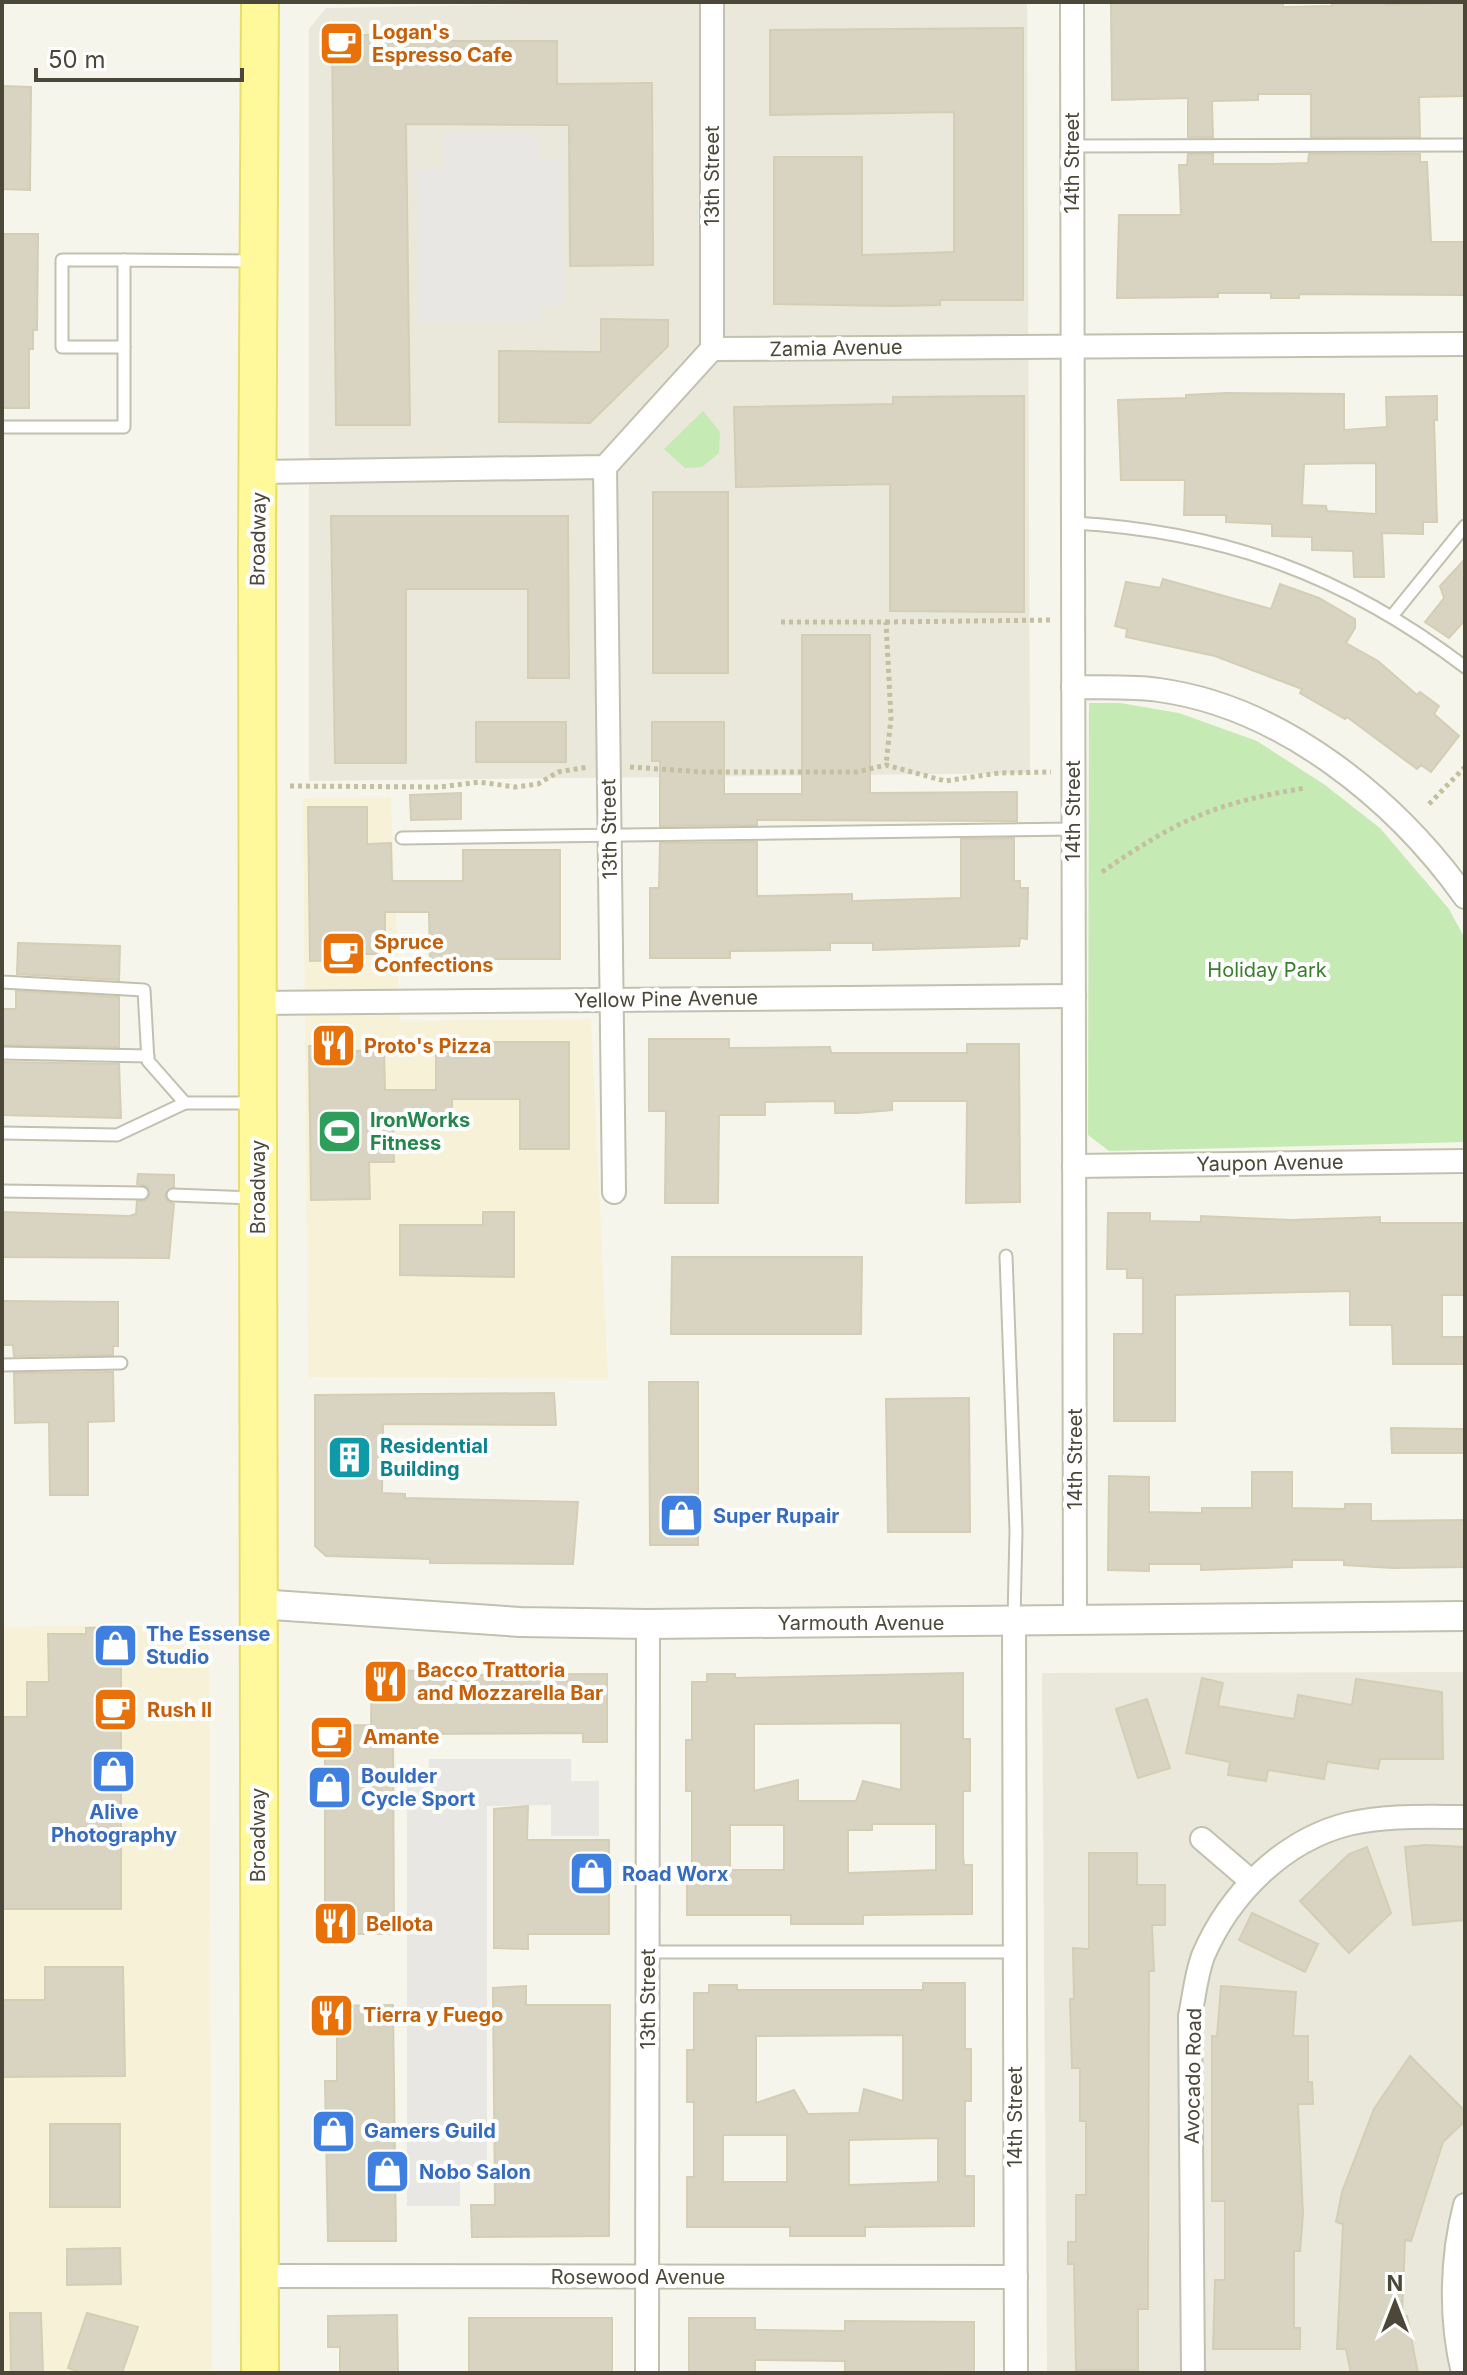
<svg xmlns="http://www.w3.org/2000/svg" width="1467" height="2375" font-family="Inter,sans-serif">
	<rect width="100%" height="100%" fill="#f6f5ec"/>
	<g fill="#eae8da">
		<path d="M634 2H1027L1030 773 309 781V29L326 8Z"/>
		<path d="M1465 1672V2373H1047L1042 1673Z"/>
	</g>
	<g fill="#f7f1d8">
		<path d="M391 797 400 1021 591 1019 608 1379 308 1377 303 798Z"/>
		<path d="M209 1625 212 2373H2V1627Z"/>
	</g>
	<g fill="#c6eab4">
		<path d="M703 411 720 432 719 453 702 467 685 468 664 449Z"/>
		<path d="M1089 703H1120L1179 713 1257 741 1325 785 1380 828 1449 909 1465 939V1142L1109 1151 1088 1135Z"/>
	</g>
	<g fill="#e8e7e3">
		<path d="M444 134H537V159H564V305H540V322H417V169H444Z"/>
		<path d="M429 1759H571V1781H599V1836H551V1805L487 1806V2179H460V2206H407V1785L429 1784Z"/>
	</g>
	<g fill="#d8d4c1" stroke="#d3ceb4" stroke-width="2" fill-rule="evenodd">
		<path d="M1111 2H1283V7L1332 6V2H1386V5L1465 2V96L1419 97 1420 137H1311V94H1258V100L1212 101 1213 137H1188V98L1112 100Z"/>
		<path d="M1023 28V300H940V305L894 306 774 304V157H862V255L954 252V112L770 115V30Z"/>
		<path d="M332 35H406V41H557V84L652 83 653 265 570 266 569 125 406 124 410 425H336Z"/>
		<path d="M2 86 31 87 30 190 2 189Z"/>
		<path d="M1188 154H1213V164H1271L1308 163 1309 154H1420V162H1427L1431 242H1465V295L1299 294V298H1271V293H1218V297L1117 298 1119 215H1181L1179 165H1187Z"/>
		<path d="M2 234H38L37 330H33V349H29V408H2Z"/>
		<path d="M601 319 668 320V346L590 423 499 422V351L601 352Z"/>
		<path d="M1227 393 1344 394V430L1387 427 1386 397 1437 396V420H1434L1437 522H1423V534L1382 533 1384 577H1354L1353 551 1312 550V537L1272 536V524L1226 522V515H1184L1185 480H1121L1118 400 1186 398V395ZM1376 463V514L1327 511 1326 506 1302 505 1304 464Z"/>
		<path d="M1024 396V612L890 611V484L736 487 734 407 893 404V397Z"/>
		<rect x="653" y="492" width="75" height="181"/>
		<path d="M331 516H568L569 678H528V589H406V763H335Z"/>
		<path d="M1465 559V620L1449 638 1425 622 1444 598 1440 586Z"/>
		<path d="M1163 579 1271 609 1280 584 1319 598 1355 619V628L1346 643 1378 661 1417 695 1420 692 1439 706 1434 714 1459 736 1431 772 1421 765 1417 769 1347 717 1345 719 1300 693 1302 689 1215 656 1126 637 1127 629 1115 626 1126 582 1160 588Z"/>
		<path d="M802 635H870V793L1017 792V821L757 820V825L660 826V761H652V722H724V794H802Z"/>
		<rect x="476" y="722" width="90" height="40"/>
		<path d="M461 793V819L411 820 410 795Z"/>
		<path d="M308 807H367V844L391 843 392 881H463V850H560V959H430L429 912H385V954H354V960L310 961Z"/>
		<path d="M1014 838V881H1020V888H1028L1027 939 1020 938 1019 946 873 950V943H830V950L730 951V958H650V888H659L660 843 757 842V896L852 894V901L961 898V839Z"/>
		<path d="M18 943 120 946 119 980 17 974Z"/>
		<path d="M16 991 119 997V1047L2 1045V1009H16Z"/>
		<path d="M649 1039H729V1048L830 1047 831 1053H967V1044H1019L1020 1202 966 1203 967 1101H892V1110L857 1113H835V1101L765 1102V1115H719L718 1203H665L666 1111H649Z"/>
		<path d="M436 1042H569V1149H520V1099H452V1122H393L394 1162H369L370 1199 311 1200 309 1046H353V1051L384 1050 385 1090H436Z"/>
		<path d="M2 1062 119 1064 121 1118 2 1115Z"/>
		<path d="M138 1174 174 1175V1187L165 1194 168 1202 174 1204 169 1258 2 1257V1212L129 1216 136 1214 137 1201H145L150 1194 147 1186 137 1184Z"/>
		<path d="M483 1212H514V1277L400 1275V1225H483Z"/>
		<path d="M1108 1213H1150V1221L1201 1222V1216L1291 1220 1380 1217V1223H1465V1295H1442V1337H1465V1364H1393L1392 1325H1350V1291L1175 1295V1421H1114V1334H1143V1278H1127V1269H1107Z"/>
		<path d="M672 1257H862L861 1334H671Z"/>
		<path d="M2 1301 118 1302V1346H113V1355L14 1356 13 1345H2Z"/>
		<path d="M113 1372 114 1421 88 1422V1495H50L49 1422 15 1423 14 1373Z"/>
		<path d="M649 1382H698V1545H650Z"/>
		<path d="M554 1393 556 1425 383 1424 382 1493 405 1494V1498L578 1502 573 1564 430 1563V1559L326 1556 315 1546V1395Z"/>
		<path d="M969 1398 970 1532H888L886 1399Z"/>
		<path d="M1391 1428 1465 1429V1453H1392Z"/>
		<path d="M1252 1472H1292V1508L1345 1509V1504H1371V1521L1465 1520V1567L1393 1568 1344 1565V1560H1292V1567L1201 1570V1564H1149V1571L1108 1570 1109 1476 1149 1477V1512L1202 1513V1508H1252Z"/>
		<path d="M121 1627V1909H2V1717H27V1682H49L48 1634H86V1628Z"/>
		<path d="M372 1670 428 1671V1675L607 1674V1742H583V1733L393 1734 394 1934H325V1726L371 1725Z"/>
		<path d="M963 1673V1739H970V1791H963V1856L964 1865H972V1914L863 1915V1924H791V1915H687V1865H692V1791H686V1740H692V1682H707V1674H735V1678ZM901 1723V1790L863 1781 856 1801H798V1780L754 1791V1724ZM872 1824H936V1870L848 1873V1830H872ZM730 1825H784V1870H730Z"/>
		<path d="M1202 1678 1223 1683 1218 1706 1294 1719 1298 1695 1352 1705 1356 1679 1442 1692 1443 1759H1380L1378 1769 1327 1762 1324 1779 1268 1770 1266 1781 1228 1775 1230 1762 1186 1753Z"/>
		<path d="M1147 1699 1170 1768 1138 1778 1116 1709Z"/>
		<path d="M528 1806 527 1840H609V1934H528V1949L494 1948V1809Z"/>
		<path d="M1426 1845 1465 1847V1920L1413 1925 1405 1847Z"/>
		<path d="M1367 1847 1391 1913 1349 1953 1300 1901 1349 1854Z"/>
		<path d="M1089 1853H1137V1885H1165V1925H1152L1154 1971H1149L1148 2309H1138V2370H1076L1074 2264H1068V2242H1076V2195H1086V2121H1080V2068H1072L1070 1999H1074L1073 1948 1089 1949Z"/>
		<path d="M1252 1913 1318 1944 1305 1972 1239 1940Z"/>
		<path d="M45 1967H123L125 2076 2 2077V2000H45Z"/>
		<path d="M923 1983H965V2049H971V2101H965V2176H974V2226L865 2227V2236H790V2227H687V2177H694V2102H687V2050H694V1993H709V1985H737V1990H923ZM903 2035V2101L864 2089 859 2113 808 2114 794 2090 756 2103V2036ZM723 2135H787V2182H723ZM938 2138V2182L849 2185V2140Z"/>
		<path d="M526 1986V2005H610L609 2236 472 2237 471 2205H495L493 1988Z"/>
		<path d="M1221 1986 1296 1992 1293 2036H1308V2082H1312L1313 2104H1298L1303 2214 1300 2251H1294V2328H1300V2349H1213L1215 2280H1225V2201H1212V2036H1217Z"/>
		<path d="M393 2005 396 2241H328L325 2081H337V2035H326L325 2006Z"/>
		<path d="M1410 2056 1465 2111V2121L1443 2142 1411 2241 1405 2240 1402 2317 1407 2316 1418 2373H1351L1346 2349H1337L1343 2224 1336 2222 1342 2192 1374 2109Z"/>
		<rect x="50" y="2124" width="70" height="83"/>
		<path d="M120 2248 121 2284 67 2285V2249Z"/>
		<path d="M10 2313H41L43 2373H11Z"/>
		<path d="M87 2313 138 2327 122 2373H82L68 2368Z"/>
		<path d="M397 2315 398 2373H340V2347H328V2316Z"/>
		<rect x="469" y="2318" width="143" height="55"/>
		<path d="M689 2318H755V2330L845 2331V2321L974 2322V2372L845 2371V2361L755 2360V2372H689Z"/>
	</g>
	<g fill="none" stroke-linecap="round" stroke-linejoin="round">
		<defs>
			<g id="service">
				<path d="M1072 146 1465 145"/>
				<path d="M124 260H62V347H124"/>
				<path d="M2 427H124V260L254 261"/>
				<path d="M1073 523C1223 531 1346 576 1465 667"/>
				<path d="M1392 616 1465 526"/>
				<path d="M402 838 1073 829"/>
				<path d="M2 982 144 990 148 1061 185 1103"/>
				<path d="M2 1053 148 1056"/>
				<path d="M2 1133 117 1135 185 1103H253"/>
				<path d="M2 1191 142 1193"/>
				<path d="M173 1195 253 1198"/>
				<path d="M1006 1256 1016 1531 1014 1619"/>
				<path d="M2 1365 121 1363"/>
				<path d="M648 1952H1015"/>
			</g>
			<g id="minor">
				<path d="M1072 2 1075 1621"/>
				<path d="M712 349V2"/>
				<path d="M605 467 614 1192"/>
				<path d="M258 472 605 467 712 349 1465 344"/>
				<path d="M1073 687C1101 688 1131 686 1159 690 1282 707 1395 799 1465 897"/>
				<path d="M257 1003 1074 996"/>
				<path d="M1074 1166 1465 1161"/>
				<path d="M1014 1622 1016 2373"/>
				<path d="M1202 1839 1251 1881"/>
				<path d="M260 2276 1016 2277"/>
				<path d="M647 2373 648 1624"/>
				<path d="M1193 2373 1190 2016C1194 1997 1196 1975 1203 1956 1229 1895 1282 1841 1348 1824 1386 1815 1426 1817 1465 1817"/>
				<path d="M1463 2373C1450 2319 1451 2259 1465 2205"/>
			</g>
			<path id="tertiary" d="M258 1604 520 1622 648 1624 1465 1616"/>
			<path id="primary" d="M260 2373 257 549 260 2"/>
		</defs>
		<use href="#service" stroke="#c2c0ae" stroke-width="15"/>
		<use href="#minor" stroke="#c2c0ae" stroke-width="26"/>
		<use href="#tertiary" stroke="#c2c0ae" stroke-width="32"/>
		<use href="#primary" stroke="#e7dd69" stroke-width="40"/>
		<g stroke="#c4bf9f" stroke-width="5" stroke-dasharray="4 4" stroke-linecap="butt">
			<path d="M781 622H886L891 718 886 765"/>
			<path d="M886 622 1053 620"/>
			<path d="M630 767 703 772H857L886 765 945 781 999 773 1051 772"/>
			<path d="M290 786 440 787 479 782 515 787 538 784 558 772 588 767"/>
			<path d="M1429 804 1465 767"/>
			<path d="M1102 872C1177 820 1215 803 1305 788"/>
		</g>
		<use href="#service" stroke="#fff" stroke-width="11"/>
		<use href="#minor" stroke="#fff" stroke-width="22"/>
		<use href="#tertiary" stroke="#fff" stroke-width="28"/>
		<use href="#primary" stroke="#fff99c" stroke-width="36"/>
	</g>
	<defs>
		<symbol id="cafe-square" viewBox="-11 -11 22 22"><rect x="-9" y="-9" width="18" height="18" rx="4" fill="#e8710a" stroke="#fff"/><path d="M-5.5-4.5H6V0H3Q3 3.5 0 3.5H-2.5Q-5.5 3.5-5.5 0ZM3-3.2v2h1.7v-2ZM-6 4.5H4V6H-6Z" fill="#fff"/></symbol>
		<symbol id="restaurant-square" viewBox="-11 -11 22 22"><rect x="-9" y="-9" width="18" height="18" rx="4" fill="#e8710a" stroke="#fff"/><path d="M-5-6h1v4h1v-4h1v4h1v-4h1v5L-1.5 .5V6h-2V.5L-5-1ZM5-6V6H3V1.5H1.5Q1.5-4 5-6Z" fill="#fff"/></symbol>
		<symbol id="stadium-square" viewBox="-11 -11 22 22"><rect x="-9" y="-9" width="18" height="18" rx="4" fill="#2e9e5b" stroke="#fff"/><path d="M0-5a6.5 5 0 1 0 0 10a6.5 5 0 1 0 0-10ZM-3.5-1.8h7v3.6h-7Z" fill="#fff"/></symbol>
		<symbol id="building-square" viewBox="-11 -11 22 22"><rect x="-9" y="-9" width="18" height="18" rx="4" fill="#0f9aa8" stroke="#fff"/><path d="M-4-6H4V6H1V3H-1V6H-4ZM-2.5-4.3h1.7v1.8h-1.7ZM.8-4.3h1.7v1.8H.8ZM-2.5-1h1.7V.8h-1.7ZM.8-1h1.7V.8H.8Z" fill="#fff"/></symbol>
		<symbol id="shop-square" viewBox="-11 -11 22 22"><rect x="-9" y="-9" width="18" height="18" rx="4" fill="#3f7fe0" stroke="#fff"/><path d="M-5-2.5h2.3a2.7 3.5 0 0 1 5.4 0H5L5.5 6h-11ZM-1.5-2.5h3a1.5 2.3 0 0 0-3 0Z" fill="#fff"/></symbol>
	</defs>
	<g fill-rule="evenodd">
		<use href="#cafe-square" x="316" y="18" width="51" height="51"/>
		<use href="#cafe-square" x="318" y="928" width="51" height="51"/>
		<use href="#restaurant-square" x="308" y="1020" width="51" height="51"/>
		<use href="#stadium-square" x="314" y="1106" width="51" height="51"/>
		<use href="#building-square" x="324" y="1432" width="51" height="51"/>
		<use href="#shop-square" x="656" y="1490" width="51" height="51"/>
		<use href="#shop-square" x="90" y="1620" width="51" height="51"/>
		<use href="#restaurant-square" x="360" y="1656" width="51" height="51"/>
		<use href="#cafe-square" x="90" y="1684" width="51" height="51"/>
		<use href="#cafe-square" x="306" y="1712" width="51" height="51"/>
		<use href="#shop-square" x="88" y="1746" width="51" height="51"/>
		<use href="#shop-square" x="304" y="1762" width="51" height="51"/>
		<use href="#shop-square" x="566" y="1848" width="51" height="51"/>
		<use href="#restaurant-square" x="310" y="1898" width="51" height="51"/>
		<use href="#restaurant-square" x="306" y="1990" width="51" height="51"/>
		<use href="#shop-square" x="308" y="2106" width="51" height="51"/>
		<use href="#shop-square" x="362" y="2146" width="51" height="51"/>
	</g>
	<g text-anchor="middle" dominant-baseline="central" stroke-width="8" stroke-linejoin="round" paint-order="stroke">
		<g font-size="20" font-weight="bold" fill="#c56008" stroke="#fff" text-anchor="start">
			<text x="372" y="32">Logan's<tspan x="372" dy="23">Espresso Cafe</tspan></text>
			<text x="374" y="942">Spruce<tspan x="374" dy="23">Confections</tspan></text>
			<text x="364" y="1046">Proto's Pizza</text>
			<text x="417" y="1670">Bacco Trattoria<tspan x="417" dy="23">and Mozzarella Bar</tspan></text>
			<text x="147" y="1710">Rush II</text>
			<text x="363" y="1737">Amante</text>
			<text x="366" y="1924">Bellota</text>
			<text x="363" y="2015">Tierra y Fuego</text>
		</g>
		<g font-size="20" fill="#4b4839" stroke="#fff">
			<text transform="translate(1072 163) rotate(-90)">14th Street</text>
			<text transform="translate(712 176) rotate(-90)">13th Street</text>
			<text transform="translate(836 348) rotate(-1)">Zamia Avenue</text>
			<text transform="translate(258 539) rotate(-89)">Broadway</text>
			<text transform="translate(1073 811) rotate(-90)">14th Street</text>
			<text transform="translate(609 829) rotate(-91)">13th Street</text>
			<text transform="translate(666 999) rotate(-1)">Yellow Pine Avenue</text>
			<text transform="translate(1270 1163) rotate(-1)">Yaupon Avenue</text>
			<text transform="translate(258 1187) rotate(-90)">Broadway</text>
			<text transform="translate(1075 1459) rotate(-90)">14th Street</text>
			<text x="861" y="1623">Yarmouth Avenue</text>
			<text transform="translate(258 1835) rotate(-90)">Broadway</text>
			<text transform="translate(648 1999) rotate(-90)">13th Street</text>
			<text transform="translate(1193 2076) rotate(-89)">Avocado Road</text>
			<text transform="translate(1015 2117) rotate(-90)">14th Street</text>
			<text x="638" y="2277">Rosewood Avenue</text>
		</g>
		<g font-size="20" fill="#377f2a" stroke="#fff">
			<text x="1267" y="970">Holiday Park</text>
		</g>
		<g font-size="20" font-weight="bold" fill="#27864d" stroke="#fff" text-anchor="start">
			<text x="370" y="1120">IronWorks<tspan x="370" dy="23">Fitness</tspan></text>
		</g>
		<g font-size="20" font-weight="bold" fill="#0d838f" stroke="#fff" text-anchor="start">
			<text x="380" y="1446">Residential<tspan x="380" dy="23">Building</tspan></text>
		</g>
		<g font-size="20" font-weight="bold" fill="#366cbe" stroke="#fff" text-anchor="start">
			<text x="713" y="1516">Super Rupair</text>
			<text x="146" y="1634">The Essense<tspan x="146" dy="23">Studio</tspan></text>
			<text x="361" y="1776">Boulder<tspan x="361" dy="23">Cycle Sport</tspan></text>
			<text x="114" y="1812" text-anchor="middle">Alive<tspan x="114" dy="23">Photography</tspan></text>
			<text x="622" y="1874">Road Worx</text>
			<text x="364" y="2131">Gamers Guild</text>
			<text x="419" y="2172">Nobo Salon</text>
		</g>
	</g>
	<rect width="1467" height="2375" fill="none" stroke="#4b4839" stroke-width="8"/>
	<g transform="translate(1395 2303)" stroke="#ffffff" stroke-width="6" paint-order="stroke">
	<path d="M0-6L14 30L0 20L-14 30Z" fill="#4b4839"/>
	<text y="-12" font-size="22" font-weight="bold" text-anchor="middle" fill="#4b4839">N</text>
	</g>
	<path d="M36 68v12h206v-12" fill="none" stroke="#4b4839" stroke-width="4"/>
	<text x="48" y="68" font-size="24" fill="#4b4839" stroke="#ffffff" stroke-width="6" paint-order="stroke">50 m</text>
</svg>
